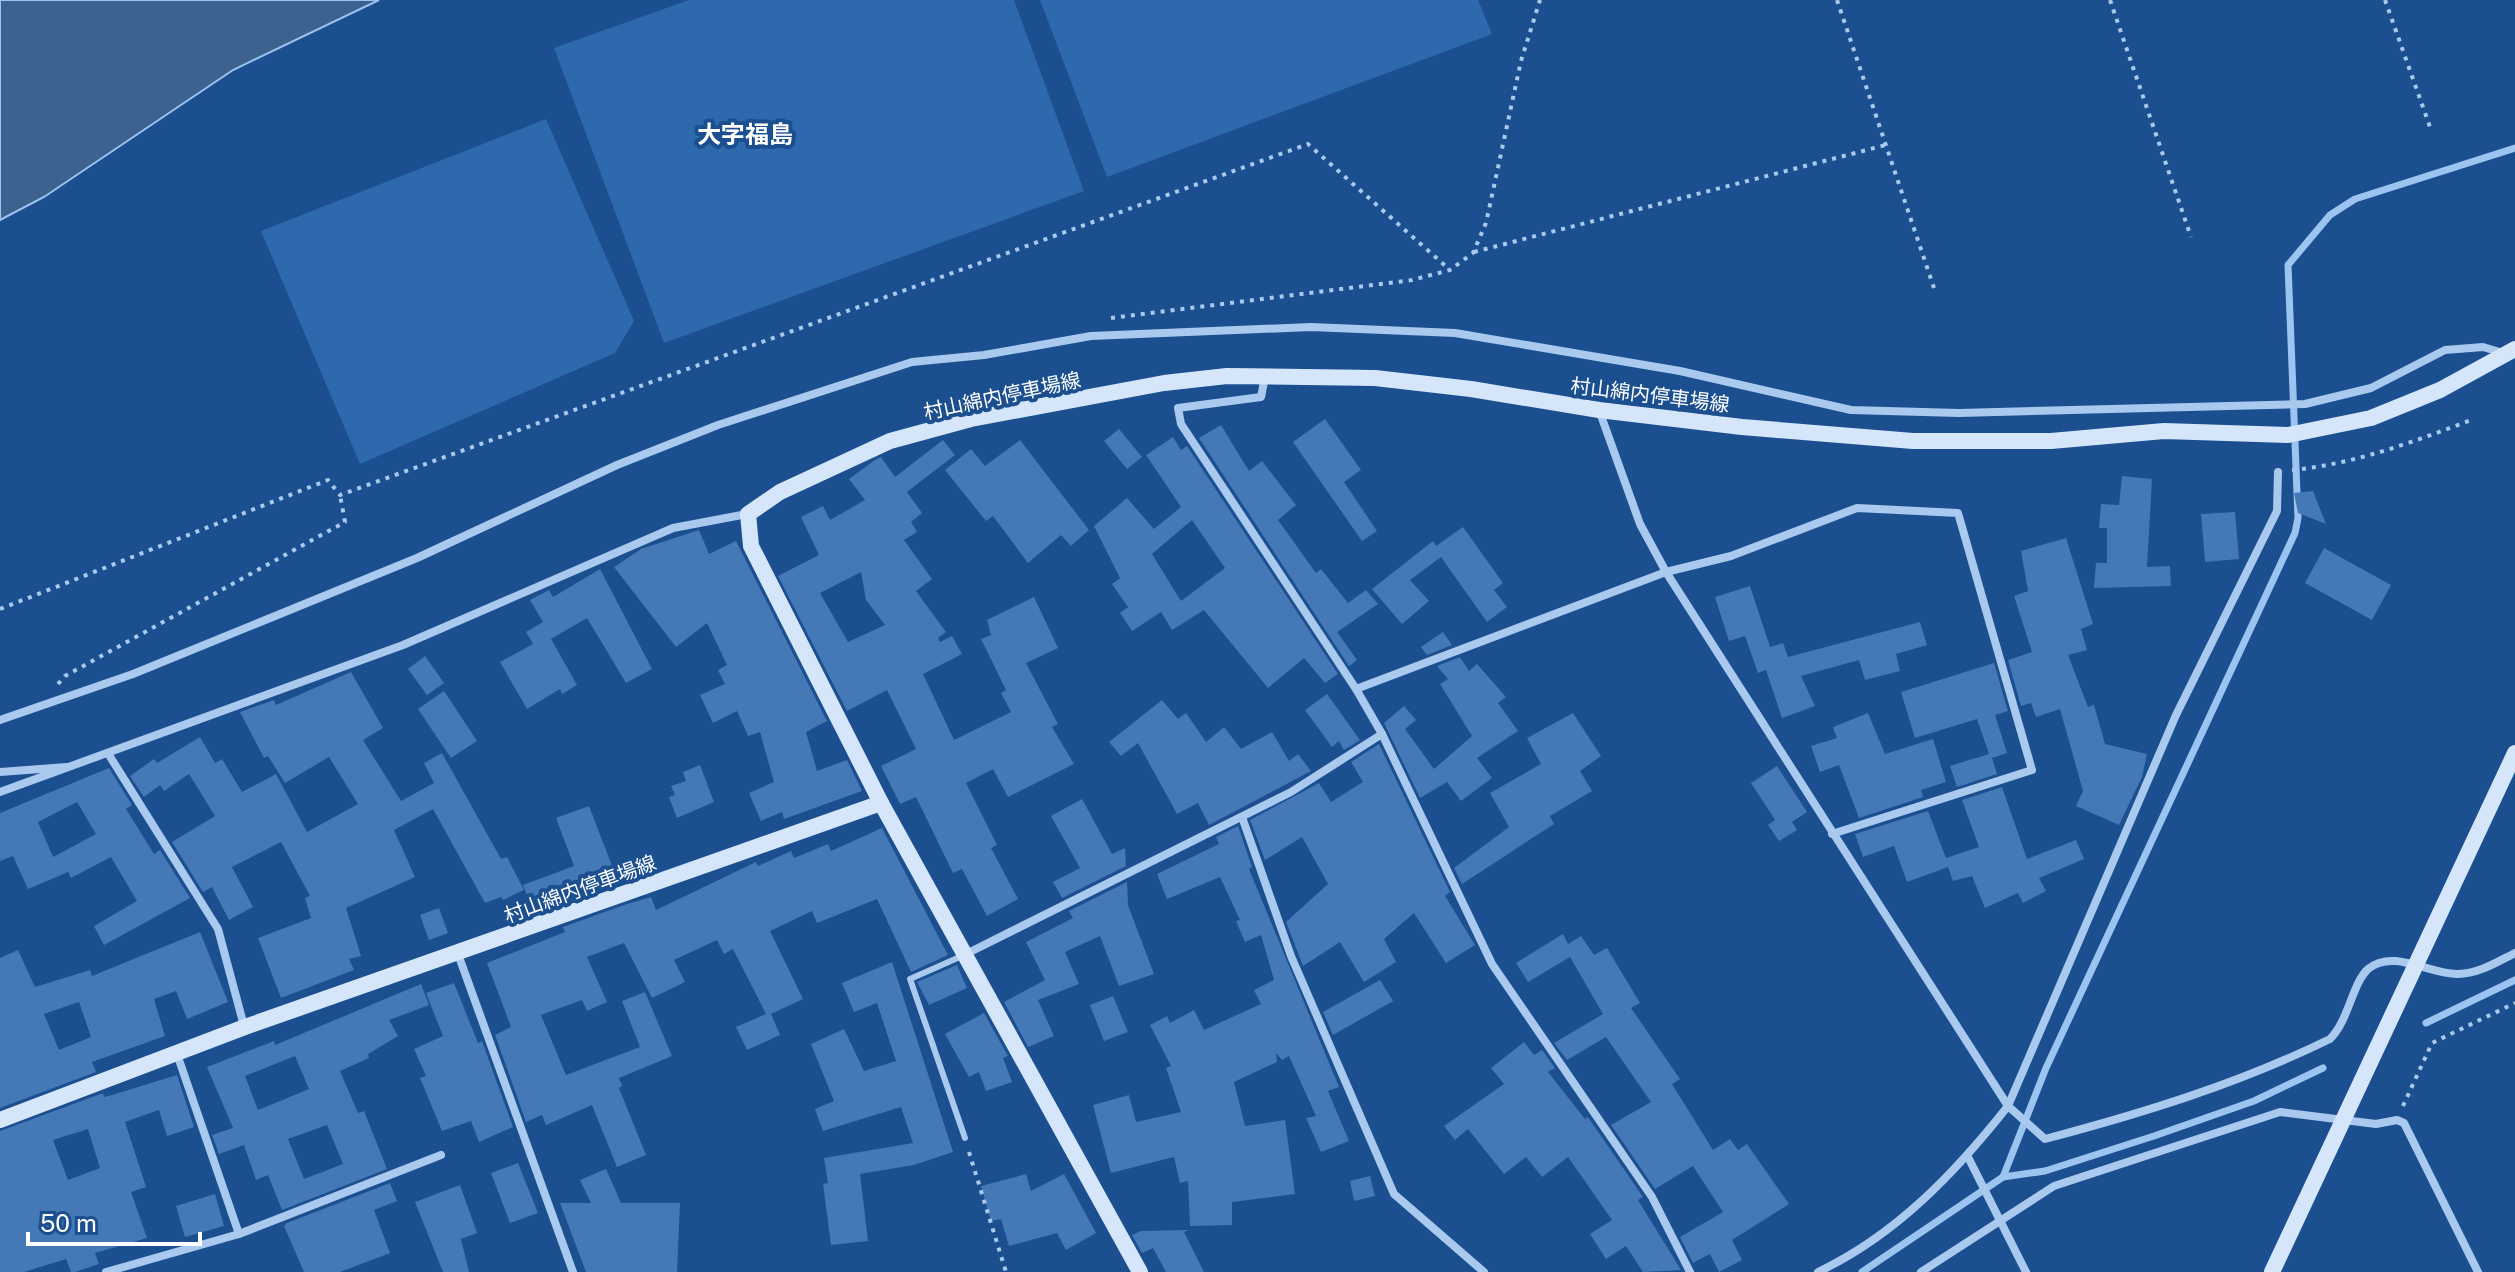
<svg xmlns="http://www.w3.org/2000/svg" width="2515" height="1272" font-family="'Public Sans','Noto Sans JP',sans-serif">
	<rect width="100%" height="100%" fill="#1b4f8f"/>
	<g fill="#2e69ad">
		<path d="M689 0H1014L1084 191 664 343 554 48Z"/>
		<path d="M1040 0H1478L1492 34 1107 177Z"/>
		<path d="M546 119 634 321 615 353 360 464 261 231Z"/>
	</g>
	<path fill="#3c6290" stroke="#9cc4f0" stroke-width="2" d="M0 0H379L233 70 44 197 0 220Z"/>
	<g fill="none" stroke-linecap="round" stroke-linejoin="round">
		<g stroke="#9cc4f0" stroke-width="7">
			<path d="M2426 1023 2515 980"/>
			<path d="M2003 1177 2046 1068 2295 533 2298 518 2288 265 2330 215 2355 199 2515 148"/>
			<path d="M1862 1272 2003 1177 2045 1171 2154 1136 2254 1101 2323 1068"/>
		</g>
	</g>
	<g fill="#4478b7" fill-rule="evenodd">
		<path d="M1325 419 1361 470 1344 482 1377 531 1362 541 1293 442Z"/>
		<path d="M1221 425 1249 471 1262 461 1296 505 1278 520 1316 573 1321 569 1348 603 1366 590 1378 604 1337 632 1357 660 1349 666 1199 438Z"/>
		<path d="M1119 429 1142 457 1127 469 1104 441Z"/>
		<path d="M1173 437 1181 450 1187 446 1338 674 1325 683 1304 658 1268 688 1204 610 1172 630 1161 612 1132 631 1120 613 1128 607 1112 584 1120 578 1094 526 1127 498 1154 529 1181 507 1146 455ZM1192 520 1225 568 1181 601 1152 554Z"/>
		<path d="M943 440 955 455 907 492 922 513 911 522 917 532 904 540 932 579 916 591 946 632 938 638 940 642 952 636 962 654 923 674 954 740 1011 712 1001 693 1006 690 981 639 991 635 987 620 1034 597 1058 648 1026 663 1058 724 1052 727 1074 764 1008 797 993 769 966 783 997 845 991 848 1018 899 987 916 962 869 953 873 916 797 900 804 881 766 916 749 887 690 847 711 778 576 819 555 801 517 823 506 830 520 865 500 849 479 875 460 881 457 895 477ZM861 572 866 600 885 625 848 642 820 593Z"/>
		<path d="M1020 440 1089 530 1071 546 1061 535 1028 563 993 516 986 521 945 470 971 449 985 466Z"/>
		<path d="M2122 476 2152 479 2147 567 2170 566 2171 586 2094 588 2096 563H2107V528H2099L2101 504 2119 505Z"/>
		<path d="M2313 491 2326 524 2298 513 2294 493Z"/>
		<path d="M2235 512 2239 559 2205 562 2201 514Z"/>
		<path d="M1463 527 1503 583 1494 590 1507 607 1487 622 1441 557 1410 580 1429 601 1402 624 1372 589 1433 541 1436 546Z"/>
		<path d="M699 530 709 554 736 541 827 721 806 732 817 771 847 760 862 791 784 819 782 812 761 821 749 793 774 782 760 732 748 736 737 711 713 723 700 695 725 684 718 670 727 665 707 623 676 647 614 567 641 549Z"/>
		<path d="M2066 538 2093 624 2081 629 2087 650 2068 655 2088 707 2094 705 2105 744 2147 754 2142 777 2119 825 2076 806 2083 791 2060 709 2036 717 2031 703 2021 706 2008 660 2032 652 2014 596 2028 591 2021 551Z"/>
		<path d="M2324 548 2391 585 2372 620 2305 583Z"/>
		<path d="M600 569 652 669 626 683 587 618 551 639 577 685 562 694 560 689 527 709 500 662 533 644 526 632 543 622 530 600 549 590 553 597Z"/>
		<path d="M1750 586 1770 647 1783 643 1788 657 1920 622 1927 645 1896 654 1900 671 1865 680 1859 660 1801 676 1815 706 1782 718 1766 670 1758 673 1745 636 1729 641 1715 597Z"/>
		<path d="M1443 632 1452 645 1427 655 1421 647Z"/>
		<path d="M425 656 444 683 427 695 408 669Z"/>
		<path d="M1460 657 1469 671 1477 664 1506 697 1498 703 1518 731 1477 758 1492 778 1461 801 1447 782 1420 798 1384 723 1404 706 1416 720 1405 729 1434 769 1472 736 1440 684 1448 679 1437 666Z"/>
		<path d="M1994 663 2008 711 1995 715 2007 753 1992 758 1997 774 1957 787 1950 766 1989 754 1977 719 1915 738 1901 692Z"/>
		<path d="M351 672 383 728 363 740 401 801 434 783 424 763 442 753 501 859 507 857 524 890 503 900 501 897 485 903 433 809 394 830 415 877 346 908 361 956 349 959 354 970 281 998 258 938 311 918 305 898 310 896 281 842 232 867 253 907 229 920 212 887 203 892 172 842 215 816 189 774 164 791 160 785 144 797 130 776 154 759 157 763 200 737 215 763 222 759 242 792 276 774 307 832 358 804 329 757 285 783 268 756 264 758 240 712 274 700 276 705Z"/>
		<path d="M444 691 477 741 451 758 418 709Z"/>
		<path d="M1327 694 1360 740 1344 750 1339 741 1332 747 1305 710Z"/>
		<path d="M1162 700 1178 719 1186 713 1206 742 1224 727 1241 749 1272 732 1289 761 1298 754 1311 771 1209 825 1198 803 1177 814 1138 743 1121 756 1109 742Z"/>
		<path d="M1573 713 1601 756 1580 771 1592 791 1550 816 1554 824 1462 884 1454 868 1509 827 1490 793 1541 764 1527 738Z"/>
		<path d="M1868 713 1885 754 1933 739 1946 782 1921 790 1923 797 1859 818 1839 765 1820 772 1811 746 1837 738 1833 727Z"/>
		<path d="M1379 744 1450 892 1445 896 1475 945 1446 963 1414 913 1384 939 1396 962 1364 982 1340 942 1303 966 1286 922 1328 884 1302 837 1265 860 1250 820 1319 783 1331 802 1363 782 1351 762Z"/>
		<path d="M700 765 714 802 677 818 669 797 675 795 671 786 686 781 683 772Z"/>
		<path d="M1777 766 1807 812 1792 822 1797 830 1779 841 1768 825 1775 820 1751 783Z"/>
		<path d="M109 768 132 805 126 809 154 854 160 850 190 898 104 945 94 926 137 901 111 857 71 878 68 872 28 889 13 856 0 861V813ZM77 802 96 834 53 857 38 822Z"/>
		<path d="M2002 787 2027 859 2076 840 2084 859 2039 878 2046 891 2023 903 2018 893 1985 908 1972 876 1953 881 1948 867 1907 882 1894 846 1863 857 1855 834 1928 811 1946 858 1979 847 1962 800Z"/>
		<path d="M1082 799 1112 854 1125 848 1126 866 1062 898 1053 882 1080 868 1051 816Z"/>
		<path d="M589 806 619 884 555 906 552 898 531 906 523 885 574 866 556 818Z"/>
		<path d="M1238 826 1252 867 1249 869 1339 1087 1328 1091 1349 1141 1321 1152 1306 1118 1316 1116 1289 1056 1282 1060 1276 1053 1277 1062 1234 1082 1245 1126 1285 1120 1295 1194 1232 1202V1225L1190 1226 1188 1181 1180 1183 1174 1157 1111 1173 1093 1105 1129 1095 1136 1122 1181 1112 1166 1068 1171 1066 1150 1025 1167 1016 1170 1023 1194 1010 1204 1030 1261 1004 1254 990 1274 980 1261 935 1245 942 1236 921 1240 920 1220 877 1167 899 1157 874 1219 844 1216 837Z"/>
		<path d="M882 828 948 955 911 972 877 899 817 923 812 911 770 931 803 999 771 1014 780 1035 747 1050 736 1027 766 1014 733 949 724 954 717 940 674 960 685 982 652 998 624 943 587 957 607 1002 587 1011 582 1000 541 1015 566 1075 640 1047 622 1001 645 992 672 1056 619 1078 622 1086 619 1088 646 1155 617 1167 592 1105 546 1125 542 1115 526 1122 495 1035 511 1027 487 963 565 932 563 927 627 904 651 897 656 910 756 862 758 866 791 851 794 858 828 844 831 851Z"/>
		<path d="M1127 882 1128 905 1154 974 1119 986 1100 936 1065 952 1079 984 1038 1000 1054 1036 1028 1047 1004 1002 1045 980 1026 942 1073 918 1069 911Z"/>
		<path d="M439 908 448 933 429 940 420 915Z"/>
		<path d="M200 932 228 1002 187 1019 176 991 154 999 165 1036 92 1062 96 1072 0 1108V958L18 950 35 987 90 970 92 976ZM79 1002 91 1037 59 1050 44 1014Z"/>
		<path d="M1563 934 1568 944 1581 936 1594 955 1607 948 1640 1003 1631 1008 1680 1079 1672 1084 1713 1150 1730 1139 1738 1150 1747 1144 1789 1204 1732 1240 1742 1260 1719 1272 1710 1254 1693 1263 1680 1237 1723 1212 1693 1166 1655 1189 1611 1125 1651 1102 1606 1037 1567 1060 1554 1043 1603 1014 1570 957 1528 982 1516 963Z"/>
		<path d="M892 962 953 1152 914 1165 860 1174 868 1241 831 1245 823 1184 828 1183 824 1158 913 1143 901 1107 823 1131 815 1109 834 1101 811 1044 844 1029 864 1071 896 1061 877 1003 854 1012 842 983Z"/>
		<path d="M957 965 967 988 929 1005 917 982Z"/>
		<path d="M1380 980 1393 1001 1333 1035 1323 1012Z"/>
		<path d="M454 983 478 1043 482 1041 513 1127 479 1142 471 1121 442 1131 420 1078 426 1076 414 1049 443 1036 426 993Z"/>
		<path d="M421 984 429 1005 389 1020 398 1036 368 1054 369 1058 340 1071 358 1113 364 1111 387 1169 282 1210 268 1175 256 1180 244 1145 219 1154 212 1135 233 1128 207 1067 274 1041 275 1045ZM295 1056 309 1089 258 1110 245 1076ZM327 1125 343 1164 304 1179 288 1139Z"/>
		<path d="M1113 996 1128 1032 1104 1041 1090 1005Z"/>
		<path d="M984 1013 1008 1056 1003 1058 1012 1082 986 1091 979 1072 969 1077 945 1034Z"/>
		<path d="M1524 1042 1534 1055 1542 1050 1555 1068 1548 1072 1585 1119 1588 1117 1643 1197 1638 1200 1681 1270 1643 1272 1626 1246 1606 1259 1590 1234 1612 1220 1568 1157 1542 1177 1526 1157 1504 1174 1468 1129 1455 1140 1444 1126 1504 1084 1491 1068Z"/>
		<path d="M177 1075 194 1127 167 1136 159 1110 125 1122 146 1187 131 1192 147 1238 95 1253 99 1264 75 1272H71L66 1259 24 1272H0V1131L103 1093 104 1097 112 1095ZM88 1129 100 1168 68 1180 53 1140Z"/>
		<path d="M518 1163 538 1213 510 1223 491 1173Z"/>
		<path d="M606 1169 621 1203H680L677 1272H586L560 1203H591L580 1180Z"/>
		<path d="M1026 1174 1031 1191 1064 1174 1096 1233 1066 1250 1057 1233 1009 1246 1001 1219 991 1221 981 1186Z"/>
		<path d="M1370 1176 1375 1196 1354 1201 1350 1181Z"/>
		<path d="M390 1183 397 1201 374 1210 390 1253 340 1272H304L284 1226 287 1223Z"/>
		<path d="M460 1185 477 1233 461 1239 469 1272H443L415 1202Z"/>
		<path d="M215 1194 224 1226 185 1237 176 1206Z"/>
		<path d="M1189 1230 1184 1232 1204 1272H1166L1153 1248 1142 1253 1132 1235 1141 1231Z"/>
	</g>
	<g fill="none" stroke-linecap="round" stroke-linejoin="round">
		<g stroke="#a9c9ee" stroke-width="4" stroke-dasharray="4 6" stroke-linecap="butt">
			<path d="M1837 0 1934 288"/>
			<path d="M2110 0 2191 237"/>
			<path d="M2385 0 2430 127"/>
			<path d="M1474 252 1886 145"/>
			<path d="M1111 318 1412 280 1450 270 1473 253 1486 223 1521 61 1540 0"/>
			<path d="M2292 470C2356 464 2415 441 2474 419"/>
			<path d="M0 609 328 480 340 495 1308 144 1450 270"/>
			<path d="M58 684 65 676 345 522 340 495"/>
			<path d="M2403 1106 2432 1043 2515 1003"/>
			<path d="M969 1152 1006 1272"/>
		</g>
		<path stroke="#a9c9ee" stroke-width="6" d="M962 956 910 979 965 1138"/>
		<g stroke="#a9c9ee" stroke-width="8">
			<path d="M1265 377 1261 397 1178 408 1181 424 1356 689 1382 734 1492 964 1652 1197 1690 1272"/>
			<path d="M1599 410 1640 524 1666 572 2008 1106"/>
			<path d="M1356 689 1666 572 1731 556 1857 508 1958 513 2032 770 1832 834"/>
			<path d="M0 720 133 674 417 558 617 465 718 425 912 362 984 355 1091 336 1311 327 1455 333 1680 371 1851 410 1959 413 2305 404 2371 388 2445 350 2483 347 2503 353"/>
			<path d="M109 755 218 929 244 1026"/>
			<path d="M0 772 67 767"/>
			<path d="M0 792 403 645 673 528 747 514"/>
			<path d="M1242 817 1291 956 1394 1194 1484 1272"/>
			<path d="M458 954 573 1272"/>
			<path d="M964 955 1291 792 1382 734"/>
			<path d="M2008 1106 2176 715 2277 511 2278 472"/>
			<path d="M1968 1157 2026 1272"/>
			<path d="M239 1234 441 1155"/>
			<path d="M106 1272 239 1234 177 1054"/>
			<path d="M1818 1272C1896 1235 1955 1173 2008 1106L2045 1139C2143 1113 2238 1084 2330 1039 2349 1020 2352 984 2368 969 2394 948 2430 975 2458 974 2478 974 2497 962 2515 953"/>
			<path d="M1921 1272 2054 1186 2280 1112 2376 1124 2397 1120 2404 1123 2478 1272"/>
		</g>
		<g stroke="#d6e6fa" stroke-width="16">
			<path d="M0 1120 245 1027 881 803"/>
			<path d="M1140 1272 881 803 751 546 748 514 780 492 890 441 971 419 1164 383 1227 376 1375 378 1471 389 1599 410 1742 427 1913 441H2051L2164 431 2288 435 2371 418 2440 390 2515 349"/>
			<path d="M2272 1272 2515 753"/>
		</g>
	</g>
	<g text-anchor="middle" dominant-baseline="central" stroke-width="8" stroke-linejoin="round" paint-order="stroke">
		<g font-size="20" fill="#fff" stroke="#1b4f8f">
			<text transform="translate(1650 395) rotate(7)">村山綿内停車場線</text>
			<text transform="translate(1002 396) rotate(-12)">村山綿内停車場線</text>
			<text transform="translate(580 889) rotate(-20)">村山綿内停車場線</text>
		</g>
		<g font-size="24" font-weight="bold" fill="#fff" stroke="#1b4f8f">
			<text x="745" y="134">大字福島</text>
		</g>
	</g>
	<path d="M28 1232v12h172v-12" fill="none" stroke="#ffffff" stroke-width="4"/>
	<text x="40" y="1232" font-size="24" fill="#ffffff" stroke="#1b4f8f" stroke-width="6" paint-order="stroke">50 m</text>
</svg>
